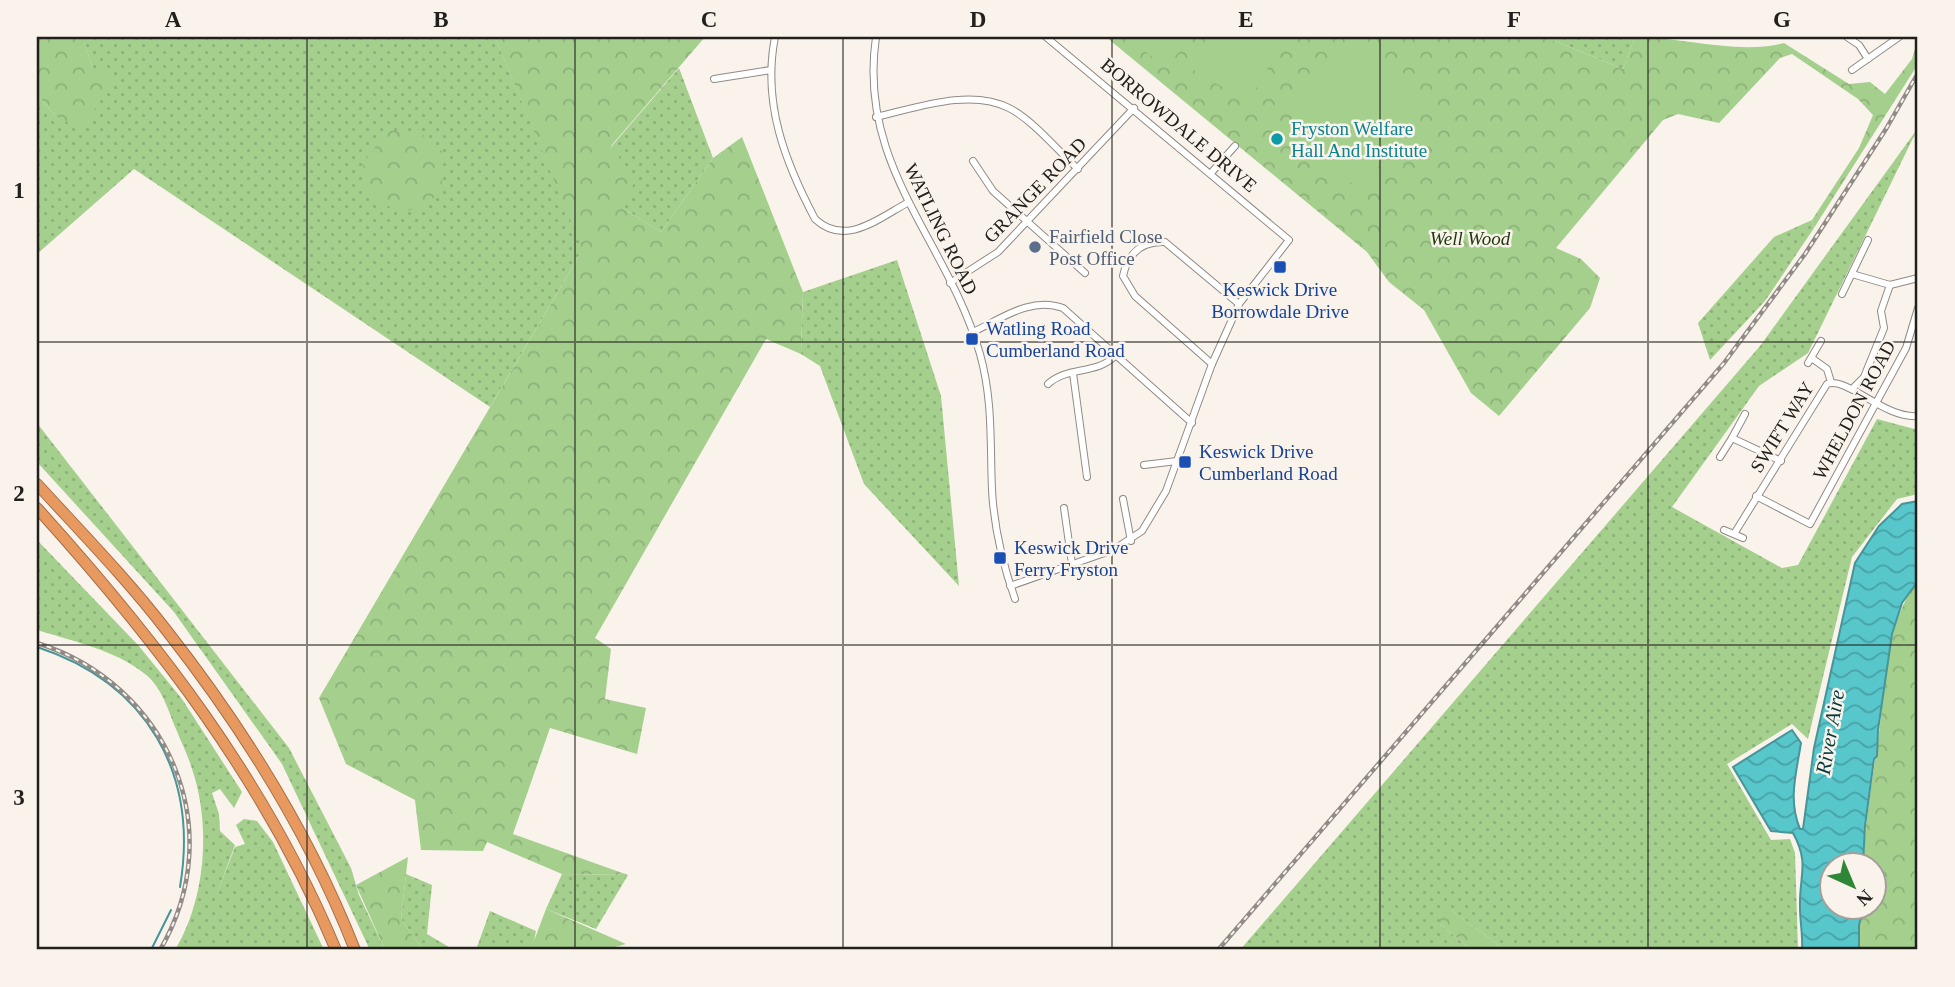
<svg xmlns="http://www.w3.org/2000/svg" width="1955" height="987" font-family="Georgia,serif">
	<defs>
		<pattern id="grass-dots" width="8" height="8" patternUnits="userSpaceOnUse" patternTransform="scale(1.75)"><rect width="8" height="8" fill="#a4cf8d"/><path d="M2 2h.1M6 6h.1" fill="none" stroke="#8db179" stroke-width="1.8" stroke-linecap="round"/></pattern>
		<pattern id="forest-crowns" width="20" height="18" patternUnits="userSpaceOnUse" patternTransform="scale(1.75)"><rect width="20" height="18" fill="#a4cf8d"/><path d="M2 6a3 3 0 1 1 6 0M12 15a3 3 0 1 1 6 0" fill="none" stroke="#8db179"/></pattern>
		<pattern id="water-waves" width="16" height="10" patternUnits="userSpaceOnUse" patternTransform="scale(1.75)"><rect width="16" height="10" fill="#57c7cc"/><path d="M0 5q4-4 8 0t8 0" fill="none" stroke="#48a1a5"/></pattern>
	</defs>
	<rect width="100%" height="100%" fill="#faf3eb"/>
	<g fill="url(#grass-dots)">
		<path d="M82 37H495L582 246 579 256 490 407 134 169 37 254V95L55 115 93 68Z"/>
		<path d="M1545 37H1635L1623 69Z"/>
		<path d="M679 68 713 158 661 232 624 209 611 147Z"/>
		<path d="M1918 128 1808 353 1759 386 1672 507 1782 568 1798 565 1877 419 1918 430V494L1897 499 1852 557 1808 739 1792 724 1727 764 1771 840 1790 839 1795 853 1798 950H1505L1451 910 1440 924 1472 950H1240L1760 346Z"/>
		<path d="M1812 220 1814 228 1765 301 1710 360 1698 323 1774 237Z"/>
		<path d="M897 260 941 396 959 586 864 484 820 366 801 354 803 292Z"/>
		<path d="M37 423 289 748 351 868 359 895 385 950H370L282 764 174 612 37 462Z"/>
		<path d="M37 540 138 645 182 699 242 792 234 808 220 789 212 793 219 814 220 831 235 845 217 894 235 847 245 844 236 825 244 819 257 821 273 842 324 950H175C206 899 211 824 192 769 188 755 181 742 176 729 168 710 162 687 145 674 116 650 72 641 37 630Z"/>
		<path d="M406 874 432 885 427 934 454 950H423L401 919Z"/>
		<path d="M562 874 628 875 596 929 546 909Z"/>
		<path d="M490 911 536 931 533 946 545 950H476Z"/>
	</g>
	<g fill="url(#forest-crowns)">
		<path d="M37 37H82L93 68 115 78 88 120 75 127 55 115 37 95Z"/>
		<path d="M495 37H705L611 146 635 180 624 209 661 232 713 158 742 137 803 292 801 354 766 339 595 638 611 649 605 699 646 708 637 754 550 728 513 834 628 875 562 874 487 842 483 851 421 850 415 800 346 764 319 698 579 256 581 246Z"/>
		<path d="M1106 37H1545L1623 69 1635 37C1682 37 1739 55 1784 43L1849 84 1870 82 1885 94 1912 59 1918 38V64L1814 228 1812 220 1859 148 1873 115 1858 99 1792 54 1780 58 1719 123 1678 114 1663 120 1556 248 1581 259 1600 278 1590 308 1499 416 1471 393 1424 310 1389 282 1367 252Z"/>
		<path d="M388 130 421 133 444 153 441 192C409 219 400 214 366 194L363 163Z"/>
		<path d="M1918 581V950H1859V925L1864 907 1874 906V864H1863C1865 823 1872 782 1878 741 1886 687 1883 626 1918 581Z"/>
		<path d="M408 857 401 919 423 950H385L356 885Z"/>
		<path d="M546 909 626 944C598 953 560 955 532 946Z"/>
		<path d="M1451 910 1505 950H1472L1440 924 1438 915Z"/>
	</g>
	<g fill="#a4cf8d">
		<path d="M1127 37H1191L1166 68Z"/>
		<path d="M1212 37H1286L1248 102 1193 70Z"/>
		<path d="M1356 50C1376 52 1394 60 1406 76 1413 86 1414 91 1424 98 1415 112 1416 128 1407 143 1400 154 1391 157 1382 164 1374 170 1369 183 1364 191L1311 157 1313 154C1278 111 1302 56 1356 50Z"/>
	</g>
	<path fill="url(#water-waves)" stroke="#479598" stroke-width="2" d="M1918 501V581L1902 603 1892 634 1878 730 1877 756 1874 759 1865 826 1863 864H1832V906L1864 907 1859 925V950H1802C1803 935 1800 922 1800 907 1799 875 1810 864 1793 833L1771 831 1733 767 1792 730 1801 743C1796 774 1788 800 1800 829H1803L1814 748 1855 563 1879 526 1902 504Z"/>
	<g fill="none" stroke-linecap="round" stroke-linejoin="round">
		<g stroke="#479598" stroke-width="2">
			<path d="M37 647C147 683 199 773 180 887"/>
			<path d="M151 950 171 910"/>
		</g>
		<defs>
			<g id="street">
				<path d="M775 37C762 103 785 162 815 219 845 247 878 219 907 203"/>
				<path d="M876 37C857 167 948 241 980 354 993 400 990 444 992 490 994 527 1003 565 1015 599"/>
				<path d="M1847 37 1859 45 1868 59"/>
				<path d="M1852 70 1899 37"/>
				<path d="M714 79 771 70"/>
				<path d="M876 117C916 108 970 88 1009 108 1034 121 1057 150 1078 169"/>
				<path d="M973 161 993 191 1085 273"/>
				<path d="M1211 173 1235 146"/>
				<path d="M1852 274 1890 285 1918 278"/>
				<path d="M950 283 998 252 1134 108"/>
				<path d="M1842 294 1868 240"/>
				<path d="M973 332C1001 319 1031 296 1063 308L1192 423"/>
				<path d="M1813 359 1827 369 1831 382"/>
				<path d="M1808 363 1821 341"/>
				<path d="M1212 364 1135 296 1123 276C1128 253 1142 241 1165 242L1239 304"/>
				<path d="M1073 373 1087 477"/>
				<path d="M1048 384C1067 366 1096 375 1115 356"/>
				<path d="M1852 389 1864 377 1884 328 1881 311 1890 285"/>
				<path d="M1732 438 1745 414"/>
				<path d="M1720 457 1732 438 1781 461"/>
				<path d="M1144 465 1177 461"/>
				<path d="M1756 496 1810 524 1906 348 1918 308"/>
				<path d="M1123 499 1131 541"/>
				<path d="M1064 508 1072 564"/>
				<path d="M1724 530 1743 538"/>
				<path d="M1734 534 1827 384C1847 376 1884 419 1918 416"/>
				<path d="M1010 586 1113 550 1142 531 1166 491 1212 364 1239 304 1289 240 1046 37"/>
			</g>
			<g id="highway">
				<path d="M37 484C81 532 127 579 167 631 243 728 310 835 355 950"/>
				<path d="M37 508C158 642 266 782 336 950"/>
			</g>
		</defs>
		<use href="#street" stroke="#918a84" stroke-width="8"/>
		<use href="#highway" stroke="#a36f48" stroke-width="12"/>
		<use href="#street" stroke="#fff" stroke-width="6"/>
		<use href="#highway" stroke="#e8995f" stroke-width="10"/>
		<defs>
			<g id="rail">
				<path d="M37 643C168 684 231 829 160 950"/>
				<path d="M1218 950 1724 363 1805 254 1886 129 1918 73"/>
			</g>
		</defs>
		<use href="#rail" stroke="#908b86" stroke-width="4.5"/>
		<use href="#rail" stroke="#faf3eb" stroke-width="2" stroke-dasharray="5" stroke-linecap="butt"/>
	</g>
	<path fill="none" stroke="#22201d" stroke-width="2" stroke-opacity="0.55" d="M307 37V950M575 37V950M843 37V950M1112 37V950M1380 37V950M1648 37V950M37 342H1918M37 645H1918"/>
	<circle fill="#0f9aa8" stroke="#faf3eb" stroke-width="2.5" cx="1277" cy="139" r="7"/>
	<circle fill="#5c6f8a" stroke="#faf3eb" stroke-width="2.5" cx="1035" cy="247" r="7"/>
	<g fill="#1a4fb4" stroke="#faf3eb" stroke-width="2.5">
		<rect x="1273" y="260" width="14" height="14" rx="3.5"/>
		<rect x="965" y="332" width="14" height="14" rx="3.5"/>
		<rect x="1178" y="455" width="14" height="14" rx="3.5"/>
		<rect x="993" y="551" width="14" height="14" rx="3.5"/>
	</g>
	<g text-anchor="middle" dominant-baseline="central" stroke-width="5" stroke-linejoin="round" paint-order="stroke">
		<g font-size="19" fill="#22201d" stroke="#faf3eb">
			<text transform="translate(1179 125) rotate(40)">BORROWDALE DRIVE</text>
			<text transform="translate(1035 190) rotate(-46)">GRANGE ROAD</text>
			<text transform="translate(941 229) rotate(64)">WATLING ROAD</text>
			<text transform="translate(1854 410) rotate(-62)">WHELDON ROAD</text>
			<text transform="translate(1782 427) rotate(-58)">SWIFT WAY</text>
		</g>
		<g font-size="19" fill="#0d838f" stroke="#faf3eb" text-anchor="start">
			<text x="1291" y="128">Fryston Welfare<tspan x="1291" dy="22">Hall And Institute</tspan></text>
		</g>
		<g font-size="19" fill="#4e5e75" stroke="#faf3eb" text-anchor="start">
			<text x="1049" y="236">Fairfield Close<tspan x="1049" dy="22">Post Office</tspan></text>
		</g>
		<g font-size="19" font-style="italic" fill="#1e3a0c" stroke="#faf3eb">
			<text x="1470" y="238">Well Wood</text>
		</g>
		<g font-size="19" fill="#164399" stroke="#faf3eb" text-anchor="start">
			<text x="1280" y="289" text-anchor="middle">Keswick Drive<tspan x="1280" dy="22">Borrowdale Drive</tspan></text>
			<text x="986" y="328">Watling Road<tspan x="986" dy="22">Cumberland Road</tspan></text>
			<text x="1199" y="451">Keswick Drive<tspan x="1199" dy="22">Cumberland Road</tspan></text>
			<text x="1014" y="547">Keswick Drive<tspan x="1014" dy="22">Ferry Fryston</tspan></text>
		</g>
		<g font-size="21" font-style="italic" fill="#033b3d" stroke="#faf3eb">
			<text transform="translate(1830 732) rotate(-80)">River Aire</text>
		</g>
	</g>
	<rect width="1955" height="987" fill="none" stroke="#faf3eb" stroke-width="77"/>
	<g transform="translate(1853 886) rotate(136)"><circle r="33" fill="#faf3eb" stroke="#a49f99" stroke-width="2"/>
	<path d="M0-5L12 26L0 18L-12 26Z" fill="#2d8737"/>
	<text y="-10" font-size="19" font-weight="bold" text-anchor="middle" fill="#22201d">N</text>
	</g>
	<rect x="38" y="38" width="1878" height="910" fill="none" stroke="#22201d" stroke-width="2.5"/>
	<g font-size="23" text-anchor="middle" font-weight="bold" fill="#22201d">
		<text x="173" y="27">A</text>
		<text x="441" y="27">B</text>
		<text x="709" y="27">C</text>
		<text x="978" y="27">D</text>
		<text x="1246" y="27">E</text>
		<text x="1514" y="27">F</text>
		<text x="1782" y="27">G</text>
		<text x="19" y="198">1</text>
		<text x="19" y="501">2</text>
		<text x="19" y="805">3</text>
	</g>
</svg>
